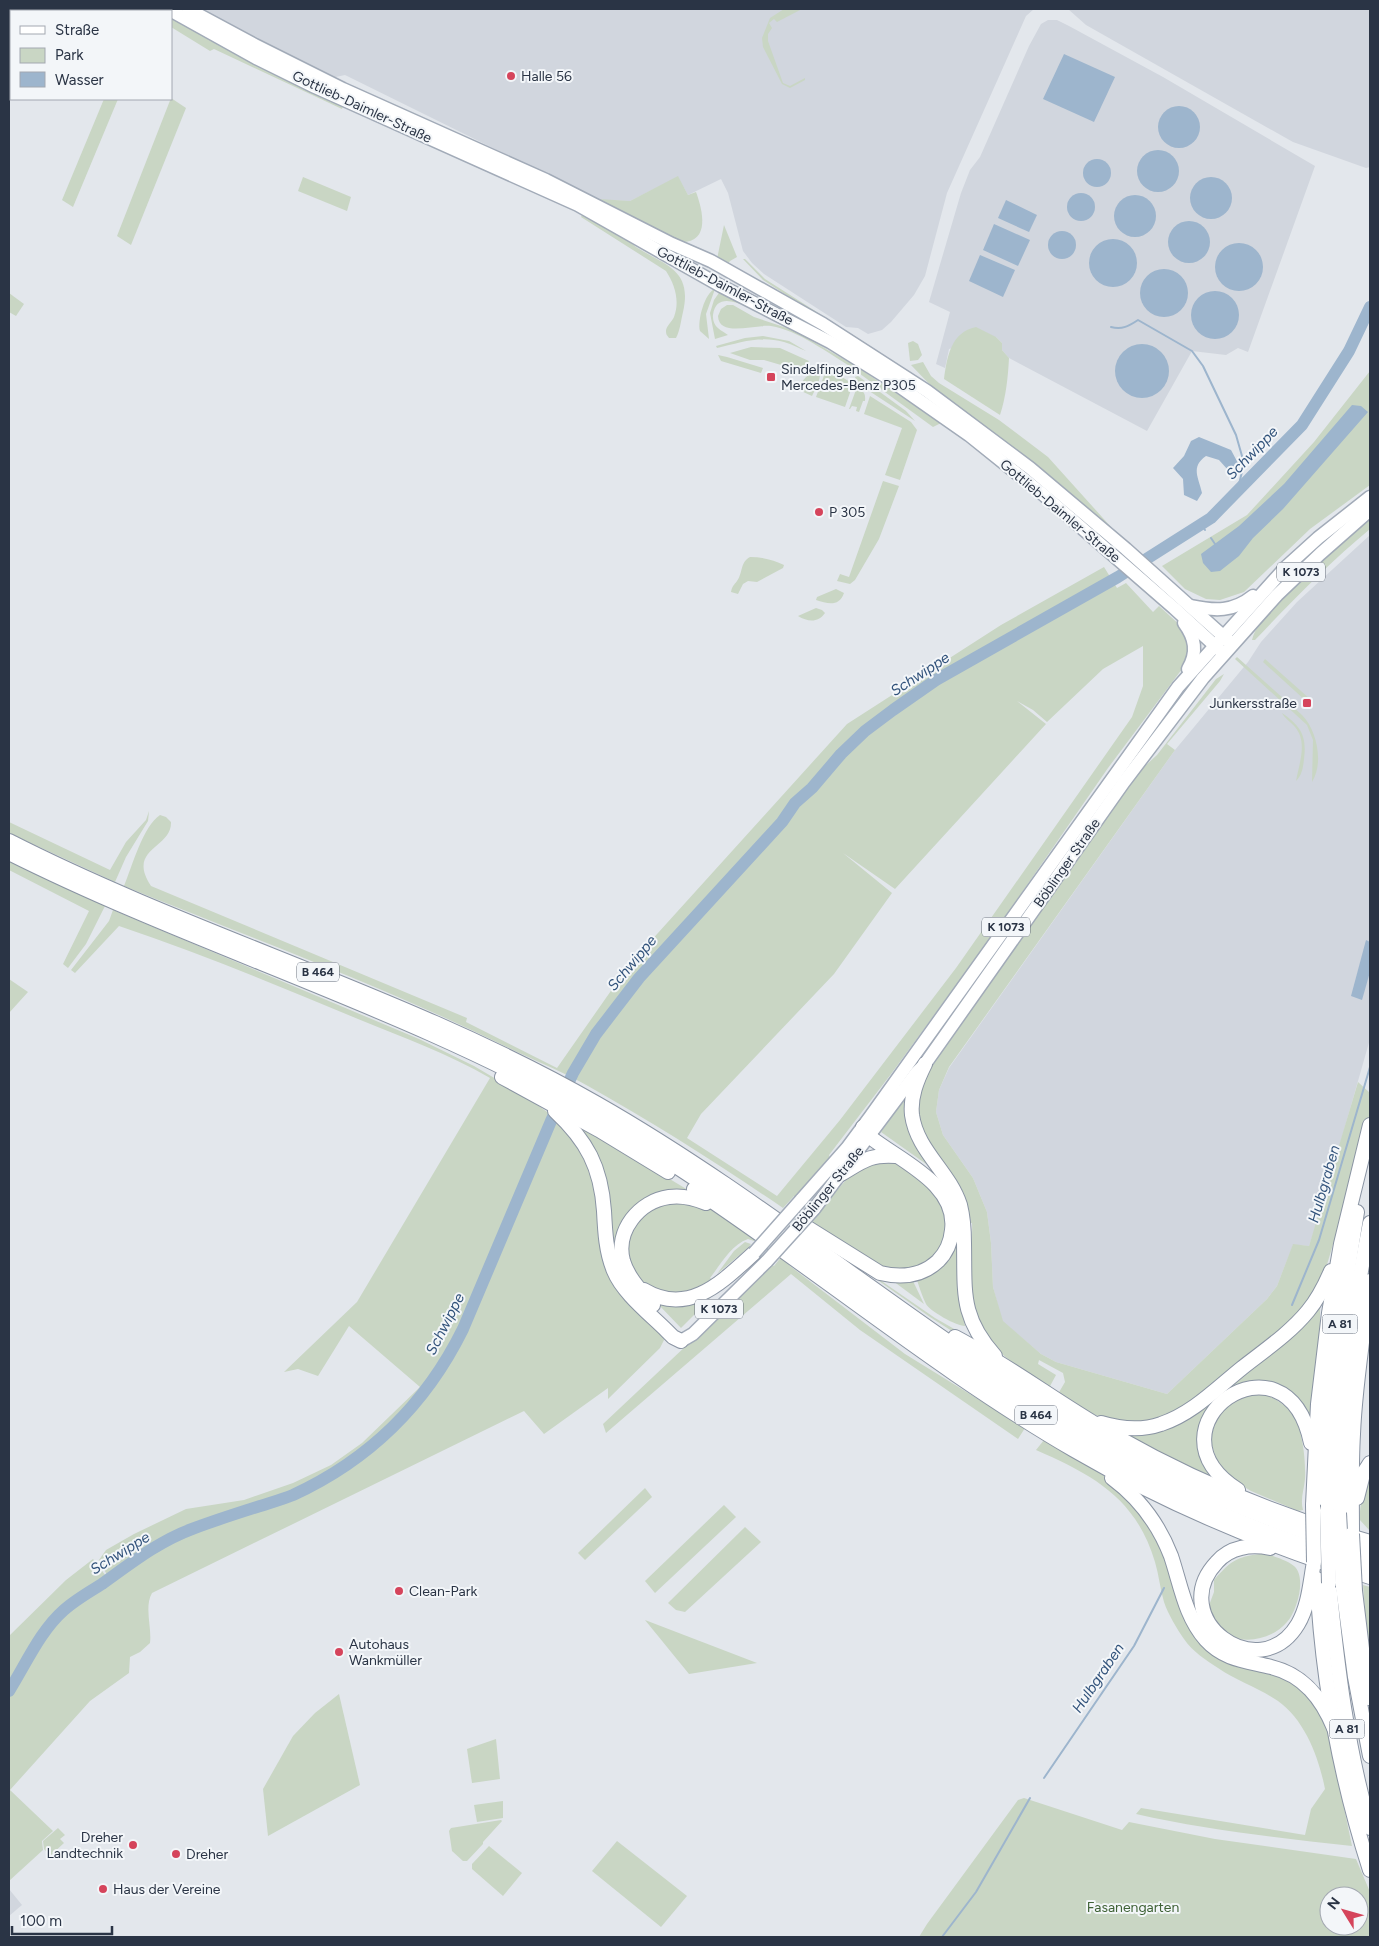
<svg xmlns="http://www.w3.org/2000/svg" width="1379" height="1946" font-family="Figtree,sans-serif">
	<rect width="100%" height="100%" fill="#e3e7ec"/>
	<g fill="#d1d6de">
		<path d="M199 9H1034L1026 16 947 193 925 276 914 295 891 322 882 330 868 334 858 328 846 327 764 274 752 263 743 251 728 193 721 179 688 195 678 177 630 201 604 200 596 199 345 75 331 78Z"/>
		<path d="M1068 9H1370V167L1366 168 1293 142 1086 25Z"/>
		<path d="M1048 20H1057L1069 26 1163 77 1315 166 1248 352 1238 348 1226 355 1192 351 1147 431 1009 358 1002 350V343L996 337 949 349 945 368 936 364 950 312 929 302 961 193 970 170 980 157 1029 46 1041 24Z"/>
		<path d="M1370 535V1039L1322 1207 1309 1246 1293 1245 1277 1286 1267 1299 1167 1394 1056 1362 1041 1354 1002 1321 993 1287 991 1243 987 1212 973 1178 943 1135 936 1112 939 1090 949 1068 1175 750 1248 662 1261 642 1297 602Z"/>
		<path d="M9 1889 22 1905 9 1916Z"/>
	</g>
	<g fill="#c9d6c4" fill-rule="evenodd">
		<path d="M784 9H802L777 22 774 19 769 23 772 28 768 34V41L783 83 790 86 805 78V80L790 88 782 84 763 47 762 38 770 18Z"/>
		<path d="M171 14 343 105 342 109 214 49 210 51 171 27Z"/>
		<path d="M171 98 186 108 131 245 117 236Z"/>
		<path d="M104 99H118L73 207 62 200Z"/>
		<path d="M678 176 688 195 696 192C703 211 711 244 679 242L599 201V199L630 201Z"/>
		<path d="M303 177 351 197 347 211 298 191Z"/>
		<path d="M583 213C597 221 611 228 624 237 628 240 632 244 636 247 664 265 693 269 683 312 681 320 680 331 676 338H669C667 335 666 335 666 331 666 326 672 322 674 317 680 301 675 285 666 271L581 217Z"/>
		<path d="M724 225 737 257 730 261 727 265 717 259Z"/>
		<path d="M743 259H745L765 279 881 353 872 350 763 280Z"/>
		<path d="M715 289 706 314 709 339 700 331C697 321 705 292 715 289Z"/>
		<path d="M721 290 773 319C759 315 717 283 713 315 712 327 721 330 728 335L715 339 710 313 714 300Z"/>
		<path d="M9 293 24 304 16 316 9 312Z"/>
		<path d="M727 305H733L754 317 793 330 854 365 853 368C829 354 798 330 771 326 755 324 719 338 718 316L721 309Z"/>
		<path d="M976 327 996 337 1002 343V350L1009 358C1008 377 1006 397 1000 415L944 379C947 357 951 332 976 327Z"/>
		<path d="M763 336 789 341 806 351C800 349 792 344 784 342 759 335 740 343 717 348L716 346 745 338Z"/>
		<path d="M913 341 918 344 922 355 918 360 910 361 908 343Z"/>
		<path d="M751 347 780 348 809 361 804 369 798 370 764 360H750L730 353Z"/>
		<path d="M718 355 727 357 763 368 761 373 721 361Z"/>
		<path d="M923 362 931 376 939 383 999 420 1048 457 1120 537 936 391 911 365Z"/>
		<path d="M816 365C825 372 817 387 812 396L799 390C803 375 810 377 816 365Z"/>
		<path d="M823 365 853 384 845 407 816 397 825 373Z"/>
		<path d="M857 367 941 423 933 427 856 371Z"/>
		<path d="M1370 371V485L1310 529 1244 592 1220 600 1206 599 1185 589 1162 566 1247 515 1314 442Z"/>
		<path d="M858 376 906 411 915 421 857 383 855 377Z"/>
		<path d="M857 387C863 391 866 393 865 401H863L859 412 856 411 857 407 852 406 850 409H849Z"/>
		<path d="M870 396 911 422 917 430 900 480 885 475 902 428 864 414Z"/>
		<path d="M883 481 899 486 879 539 855 580 850 584 837 581 840 574 849 577Z"/>
		<path d="M1370 516V529C1329 563 1292 601 1255 640H1252C1256 622 1274 610 1283 595Z"/>
		<path d="M750 557C762 557 774 560 784 565L783 568 757 582 748 581 743 584 738 594 731 592C732 586 734 585 737 581 743 573 740 562 750 557Z"/>
		<path d="M1104 567 1117 588 1126 583 1153 612 1159 606 1182 627 1190 644 1185 665 1108 768 987 943 891 1074 829 1155 830 1158 797 1197 794 1196 783 1208C720 1165 654 1123 588 1086 565 1073 541 1063 517 1052 389 988 256 940 124 886 132 867 143 826 160 815L166 817 171 822C172 849 126 848 151 886L467 1018 466 1022 557 1068 629 965 847 724 1001 625ZM1143 646V686L1132 717 956 968 840 1120 777 1196 687 1138 701 1114 834 974 892 893 843 853 895 889 1046 724 1017 701 1033 710 1047 722 1103 669Z"/>
		<path d="M836 589 844 593C839 607 828 604 816 600L817 597Z"/>
		<path d="M816 608 822 610 825 613C818 623 808 622 798 616Z"/>
		<path d="M1237 657 1302 715C1317 730 1324 763 1312 782L1313 740 1307 725 1235 659Z"/>
		<path d="M1265 659 1310 699 1307 702 1263 662Z"/>
		<path d="M1224 674 1220 681 1167 744 1175 750 949 1067 939 1090 936 1112 943 1135 973 1178 987 1212 991 1243 993 1287 1003 1321 1041 1354 1056 1362 1167 1394 1267 1299 1277 1286 1293 1244 1309 1246 1358 1082 1370 1093V1119L1326 1268C1317 1289 1306 1305 1291 1322 1280 1333 1265 1343 1253 1353 1223 1378 1180 1423 1139 1424 1106 1425 1085 1410 1058 1394L1065 1382 1063 1373 1039 1360 1038 1364 1056 1375 1049 1388C1010 1362 974 1341 971 1289 969 1267 973 1245 972 1223H971C969 1211 967 1200 962 1190 946 1160 912 1136 918 1098 920 1089 924 1080 927 1072L1133 777 1157 755 1216 679Z"/>
		<path d="M1282 713C1301 726 1307 736 1304 759 1303 768 1302 775 1296 781 1299 764 1308 742 1295 727 1291 722 1284 718 1282 713Z"/>
		<path d="M149 811 148 821 126 857 115 882 9 833V822L110 870 126 842 146 820Z"/>
		<path d="M9 861 105 906 86 944 68 968 63 964 89 911 9 870Z"/>
		<path d="M113 910 419 1039 474 1066 537 1103 536 1104 550 1114 569 1132 595 1179 602 1239 663 1335 664 1340 660 1348 608 1399V1388L544 1434 524 1411 152 1593C144 1607 152 1627 150 1643L140 1652 130 1657 129 1673 90 1701 10 1790 53 1831 42 1841 43 1850 9 1881V1636L66 1580 93 1559 112 1584 99 1560 106 1550 134 1534 186 1509 244 1500 293 1483 331 1465 362 1443 420 1387 349 1326 318 1376 298 1369 284 1372 357 1302 490 1078C449 1054 402 1037 358 1019 279 986 200 953 119 926L75 973 71 970 109 921Z"/>
		<path d="M9 979 28 992 9 1013Z"/>
		<path d="M908 1093 936 1171 881 1132Z"/>
		<path d="M575 1122 688 1190 661 1192 650 1195 628 1213 621 1224 626 1279 674 1331 620 1273Z"/>
		<path d="M893 1161 933 1188 946 1212 944 1245 927 1266 888 1273 809 1225 820 1213 818 1212 853 1172 864 1163Z"/>
		<path d="M657 1202 701 1204 718 1212 756 1238 754 1241 748 1239C731 1245 721 1264 710 1278L713 1280 705 1289 666 1294 643 1285 631 1269 627 1242 640 1214Z"/>
		<path d="M957 1225 958 1292 965 1326C956 1326 930 1311 926 1304 922 1296 919 1286 916 1277L929 1272Z"/>
		<path d="M745 1242 751 1244 748 1248 717 1274 734 1251Z"/>
		<path d="M782 1256 790 1266 905 1354 1025 1428 1018 1439 860 1330 791 1274 606 1433 603 1424 772 1265 774 1266Z"/>
		<path d="M912 1279 924 1304 893 1281Z"/>
		<path d="M880 1280 935 1318 963 1334 969 1342 930 1317 879 1281Z"/>
		<path d="M708 1297 710 1299 681 1328 658 1304C676 1307 692 1306 708 1297Z"/>
		<path d="M1320 1307V1334L1311 1428C1309 1421 1307 1409 1300 1404 1296 1401 1246 1384 1242 1385 1226 1387 1214 1401 1206 1413L1215 1477 1187 1468 1120 1432 1152 1430Z"/>
		<path d="M1265 1394C1275 1399 1288 1406 1293 1415 1303 1430 1306 1462 1305 1479 1304 1490 1300 1499 1303 1510L1298 1511 1251 1491 1238 1483 1218 1463 1210 1440 1220 1409 1244 1395Z"/>
		<path d="M1044 1440 1111 1480 1134 1501 1163 1549 1179 1604 1265 1669 1303 1686 1326 1721 1352 1846C1279 1838 1207 1830 1136 1814L1141 1808 1305 1835 1311 1809 1325 1789C1319 1758 1305 1720 1278 1701 1259 1688 1237 1681 1218 1668 1206 1660 1193 1652 1184 1639 1177 1629 1168 1614 1164 1602 1160 1589 1159 1575 1155 1562 1136 1498 1093 1475 1036 1450Z"/>
		<path d="M1370 1472V1531L1359 1519 1361 1503Z"/>
		<path d="M645 1488 652 1497 585 1560 578 1553Z"/>
		<path d="M724 1505 736 1517 655 1593 645 1581Z"/>
		<path d="M745 1527 761 1542 685 1612 676 1610 668 1603Z"/>
		<path d="M1266 1553C1274 1557 1287 1560 1294 1566 1307 1577 1297 1611 1287 1622 1270 1643 1230 1648 1214 1622 1212 1618 1210 1613 1208 1608L1214 1592V1580C1233 1558 1238 1557 1266 1553Z"/>
		<path d="M1363 1585 1370 1587V1648L1367 1638Z"/>
		<path d="M645 1620 757 1663 689 1674Z"/>
		<path d="M339 1694 360 1785 268 1836 263 1789 293 1736 315 1713Z"/>
		<path d="M496 1739 500 1779 472 1783 467 1749Z"/>
		<path d="M1024 1798 1122 1830 1129 1822 1215 1839 1356 1859 1370 1892V1937H919L927 1924 1018 1800ZM1329 1896H1359V1926H1329Z"/>
		<path d="M503 1801V1818L477 1822 474 1805Z"/>
		<path d="M501 1820 502 1821 483 1842V1844L467 1861H463L452 1851 449 1831 451 1828Z"/>
		<path d="M58 1828 65 1835 60 1839 64 1843 50 1856 44 1849 43 1841Z"/>
		<path d="M617 1841 687 1896 661 1927 592 1871Z"/>
		<path d="M489 1846 522 1873 503 1896 472 1869V1864Z"/>
	</g>
	<g fill="#9db5cd">
		<path d="M1064 54 1115 77 1094 122 1043 99Z"/>
		<circle cx="1179" cy="127" r="21"/>
		<circle cx="1158" cy="171" r="21"/>
		<circle cx="1097" cy="173" r="14"/>
		<circle cx="1211" cy="198" r="21"/>
		<circle cx="1081" cy="207" r="14"/>
		<circle cx="1135" cy="216" r="21"/>
		<path d="M1006 200 1037 215 1029 232 998 218Z"/>
		<circle cx="1189" cy="242" r="21"/>
		<path d="M994 224 1030 240 1018 266 983 250Z"/>
		<circle cx="1062" cy="245" r="14"/>
		<circle cx="1113" cy="263" r="24"/>
		<circle cx="1239" cy="267" r="24"/>
		<path d="M980 255 1015 270 1003 297 969 281Z"/>
		<circle cx="1164" cy="293" r="24"/>
		<circle cx="1215" cy="315" r="24"/>
		<circle cx="1142" cy="371" r="27"/>
		<path d="M1352 405 1361 406 1368 412 1283 509 1253 538 1239 556 1220 571 1211 572 1203 563 1201 554 1239 526 1284 484Z"/>
		<path d="M1199 437 1231 450 1239 465 1236 469 1228 470 1219 460 1206 456C1190 467 1199 478 1202 493L1197 501 1184 495 1183 479 1173 468 1184 456 1191 441Z"/>
		<path d="M1366 940 1370 942V972L1362 1000 1351 996Z"/>
	</g>
	<g fill="none" stroke-linecap="round" stroke-linejoin="round">
		<g stroke="#9db5cd" stroke-width="2">
			<path d="M1111 327C1122 330 1129 326 1138 320L1192 351 1203 366 1236 435 1244 463 1237 493"/>
			<path d="M1201 524 1205 530"/>
			<path d="M1211 538 1215 544"/>
			<path d="M1292 1305 1319 1240 1370 1067"/>
			<path d="M1044 1778 1134 1646 1164 1588"/>
			<path d="M942 1937 976 1892 1030 1798"/>
		</g>
		<path stroke="#9db5cd" stroke-width="12" d="M9 1691C26 1664 40 1631 64 1610 75 1600 89 1592 102 1584 130 1564 159 1541 192 1529 213 1521 235 1514 257 1507 269 1503 281 1500 293 1495 369 1460 426 1404 463 1329L551 1121 573 1073 596 1034 639 978 782 822 795 803 812 788 841 754 865 731 893 710 936 680 1118 577 1211 518 1302 425 1349 351 1370 307"/>
		<defs>
			<g id="major">
				<path d="M168 9 256 58 315 87 578 205 721 286 830 342 886 377 969 435 1045 496 1174 608 1224 654"/>
				<path d="M188 9 255 45 343 89 546 180 672 244 711 261 823 324 927 391 1030 468 1126 549 1232 644"/>
				<path d="M1191 606C1215 611 1233 612 1253 596"/>
				<path d="M1184 623C1195 638 1198 652 1188 669"/>
				<path d="M801 1200 847 1148 870 1117 1178 687 1286 567 1318 538 1370 497"/>
				<path d="M814 1209 916 1073 925 1064 1124 782 1203 678 1277 595 1320 554 1370 510"/>
				<path d="M681 1341 693 1334 767 1261"/>
			</g>
			<g id="highway">
				<path d="M9 841C200 938 409 996 596 1103 763 1198 908 1324 1073 1423 1166 1479 1266 1522 1370 1553"/>
				<path d="M9 853C201 949 409 1009 596 1117 757 1210 899 1332 1059 1429 1156 1488 1260 1536 1370 1566"/>
				<path d="M925 1064C917 1080 910 1097 912 1115 917 1151 949 1171 960 1205 963 1217 964 1230 964 1243 965 1292 960 1317 995 1356"/>
				<path d="M502 1077 599 1130 668 1172"/>
				<path d="M555 1111C587 1141 601 1167 604 1211 605 1231 606 1252 614 1271 623 1293 650 1314 667 1331L673 1337 681 1341"/>
				<path d="M841 1174C863 1161 870 1154 896 1156"/>
				<path d="M694 1189C822 1274 941 1373 1074 1450 1153 1496 1237 1533 1324 1563"/>
				<path d="M792 1218 880 1273C901 1278 922 1276 938 1261 946 1253 951 1241 952 1230 958 1184 900 1161 870 1137L863 1127"/>
				<path d="M644 1290C689 1317 723 1281 754 1253"/>
				<path d="M653 1305C642 1292 628 1278 623 1261 615 1231 639 1201 669 1197 682 1195 694 1198 706 1203"/>
				<path d="M955 1337C1012 1367 1063 1407 1119 1438 1198 1483 1283 1517 1370 1542"/>
				<path d="M1101 1423C1121 1429 1141 1431 1161 1424 1192 1414 1217 1388 1242 1368 1265 1350 1290 1333 1308 1311 1318 1299 1325 1285 1331 1271"/>
				<path d="M1112 1478C1139 1498 1159 1525 1171 1556 1181 1586 1185 1616 1206 1640 1224 1660 1247 1661 1271 1667 1304 1675 1322 1699 1334 1728"/>
				<path d="M1238 1490C1139 1427 1286 1322 1311 1443"/>
				<path d="M1357 1498 1363 1474 1370 1463"/>
				<path d="M1313 1505 1318 1404 1329 1313 1341 1244 1370 1125"/>
				<path d="M1327 1510C1325 1409 1341 1311 1357 1212"/>
				<path d="M1339 1513C1337 1415 1351 1319 1370 1223"/>
				<path d="M1352 1534C1352 1501 1351 1468 1353 1434 1355 1383 1364 1332 1370 1281"/>
				<path d="M1270 1548C1251 1544 1230 1547 1217 1562 1164 1618 1259 1689 1298 1624 1309 1605 1310 1583 1314 1562"/>
				<path d="M1345 1569 1370 1577"/>
				<path d="M1317 1579C1322 1677 1340 1777 1370 1870"/>
				<path d="M1329 1583C1337 1666 1347 1748 1370 1828"/>
				<path d="M1343 1587 1355 1677 1370 1756"/>
				<path d="M1355 1591 1368 1698"/>
			</g>
		</defs>
		<use href="#major" stroke="#a2abb8" stroke-width="15"/>
		<use href="#highway" stroke="#8a94a3" stroke-width="16"/>
		<use href="#major" stroke="#fff" stroke-width="12"/>
		<use href="#highway" stroke="#fff" stroke-width="14"/>
		<defs>
			<g id="major-bridge">
				<path d="M754 1253 801 1200"/>
				<path d="M767 1261 814 1209"/>
			</g>
			<g id="highway-bridge">
				<path d="M1313 1505 1314 1562"/>
				<path d="M1327 1510 1329 1583"/>
				<path d="M1339 1513 1343 1587"/>
				<path d="M1352 1534 1355 1591"/>
			</g>
		</defs>
		<use href="#major-bridge" stroke="#a2abb8" stroke-width="15" stroke-linecap="butt"/>
		<use href="#highway-bridge" stroke="#8a94a3" stroke-width="16" stroke-linecap="butt"/>
		<use href="#major-bridge" stroke="#fff" stroke-width="12"/>
		<use href="#highway-bridge" stroke="#fff" stroke-width="14"/>
	</g>
	<g fill="#d5445b" stroke="#f3f6f9" stroke-width="2">
		<circle cx="511" cy="76" r="5"/>
		<rect x="766" y="372" width="10" height="10" rx="2.5"/>
		<circle cx="819" cy="512" r="5"/>
		<rect x="1302" y="698" width="10" height="10" rx="2.5"/>
		<circle cx="399" cy="1591" r="5"/>
		<circle cx="339" cy="1652" r="5"/>
		<circle cx="133" cy="1845" r="5"/>
		<circle cx="176" cy="1854" r="5"/>
		<circle cx="103" cy="1889" r="5"/>
	</g>
	<g text-anchor="middle" dominant-baseline="central" stroke-width="4" stroke-linejoin="round" paint-order="stroke">
		<g fill="#f3f6f9" stroke="#666e7b" stroke-width="1">
			<rect x="1277" y="562.5" width="48" height="19" rx="4"/>
			<rect x="982" y="917.5" width="48" height="19" rx="4"/>
			<rect x="297" y="962.5" width="42" height="19" rx="4"/>
			<rect x="695" y="1299.5" width="48" height="19" rx="4"/>
			<rect x="1322.5" y="1314.5" width="35" height="19" rx="4"/>
			<rect x="1015" y="1405.5" width="42" height="19" rx="4"/>
			<rect x="1329.5" y="1719.5" width="35" height="19" rx="4"/>
		</g>
		<g font-size="12" font-weight="bold" fill="#2a3445">
			<text x="1301" y="572">K 1073</text>
			<text x="1006" y="927">K 1073</text>
			<text x="318" y="972">B 464</text>
			<text x="719" y="1309">K 1073</text>
			<text x="1340" y="1324">A 81</text>
			<text x="1036" y="1415">B 464</text>
			<text x="1347" y="1729">A 81</text>
		</g>
		<g font-size="14" fill="#2a3445" stroke="#f3f6f9" text-anchor="start">
			<text x="521" y="76">Halle 56</text>
			<text x="781" y="369">Sindelfingen<tspan x="781" dy="16">Mercedes-Benz P305</tspan></text>
			<text x="829" y="512">P 305</text>
			<text x="1297" y="703" text-anchor="end">Junkersstraße</text>
			<text x="409" y="1591">Clean-Park</text>
			<text x="349" y="1644">Autohaus<tspan x="349" dy="16">Wankmüller</tspan></text>
			<text x="123" y="1837" text-anchor="end">Dreher<tspan x="123" dy="16">Landtechnik</tspan></text>
			<text x="186" y="1854">Dreher</text>
			<text x="113" y="1889">Haus der Vereine</text>
		</g>
		<g font-size="14" fill="#2a3445" stroke="#f3f6f9">
			<text transform="translate(362 107) rotate(25)">Gottlieb-Daimler-Straße</text>
			<text transform="translate(725 286) rotate(28)">Gottlieb-Daimler-Straße</text>
			<text transform="translate(1060 511) rotate(40)">Gottlieb-Daimler-Straße</text>
			<text transform="translate(1067 863) rotate(-55)">Böblinger Straße</text>
			<text transform="translate(828 1189) rotate(-51)">Böblinger Straße</text>
		</g>
		<g font-size="14" fill="#3f6236" stroke="#f3f6f9">
			<text x="1133" y="1907">Fasanengarten</text>
		</g>
		<g font-size="15" font-style="italic" fill="#32537b" stroke="#f3f6f9">
			<text transform="translate(1252 453) rotate(-46)">Schwippe</text>
			<text transform="translate(920 674) rotate(-33)">Schwippe</text>
			<text transform="translate(632 963) rotate(-50)">Schwippe</text>
			<text transform="translate(1324 1184) rotate(-74)">Hulbgraben</text>
			<text transform="translate(445 1324) rotate(-63)">Schwippe</text>
			<text transform="translate(120 1553) rotate(-32)">Schwippe</text>
			<text transform="translate(1098 1678) rotate(-56)">Hulbgraben</text>
		</g>
	</g>
	<rect width="1379" height="1946" fill="none" stroke="#2a3445" stroke-width="20"/>
	<rect x="10" y="10" width="162" height="90" fill="#f3f6f9" stroke="#a3a8b1"/>
	<rect x="20" y="26" width="25" height="8" fill="#ffffff" stroke="#a3a8b1"/>
	<text x="55" y="35" font-size="15" fill="#2a3445">Straße</text>
	<rect x="20" y="48" width="25" height="15" fill="#c9d6c4" stroke="#a3a8b1"/>
	<text x="55" y="60" font-size="15" fill="#2a3445">Park</text>
	<rect x="20" y="72" width="25" height="15" fill="#9db5cd" stroke="#a3a8b1"/>
	<text x="55" y="85" font-size="15" fill="#2a3445">Wasser</text>
	<g transform="translate(1344 1911) rotate(307)"><circle r="24" fill="#f3f6f9" stroke="#a3a8b1"/>
	<path d="M0-4L9 19L0 12L-9 19Z" fill="#d5445b"/>
	<text y="-8" font-size="14" font-weight="bold" text-anchor="middle" fill="#2a3445">N</text>
	</g>
	<path d="M12 1926v8h100v-8" fill="none" stroke="#2a3445" stroke-width="2.5"/>
	<text x="20" y="1926" font-size="15" fill="#2a3445" stroke="#f3f6f9" stroke-width="4" paint-order="stroke">100 m</text>
</svg>
